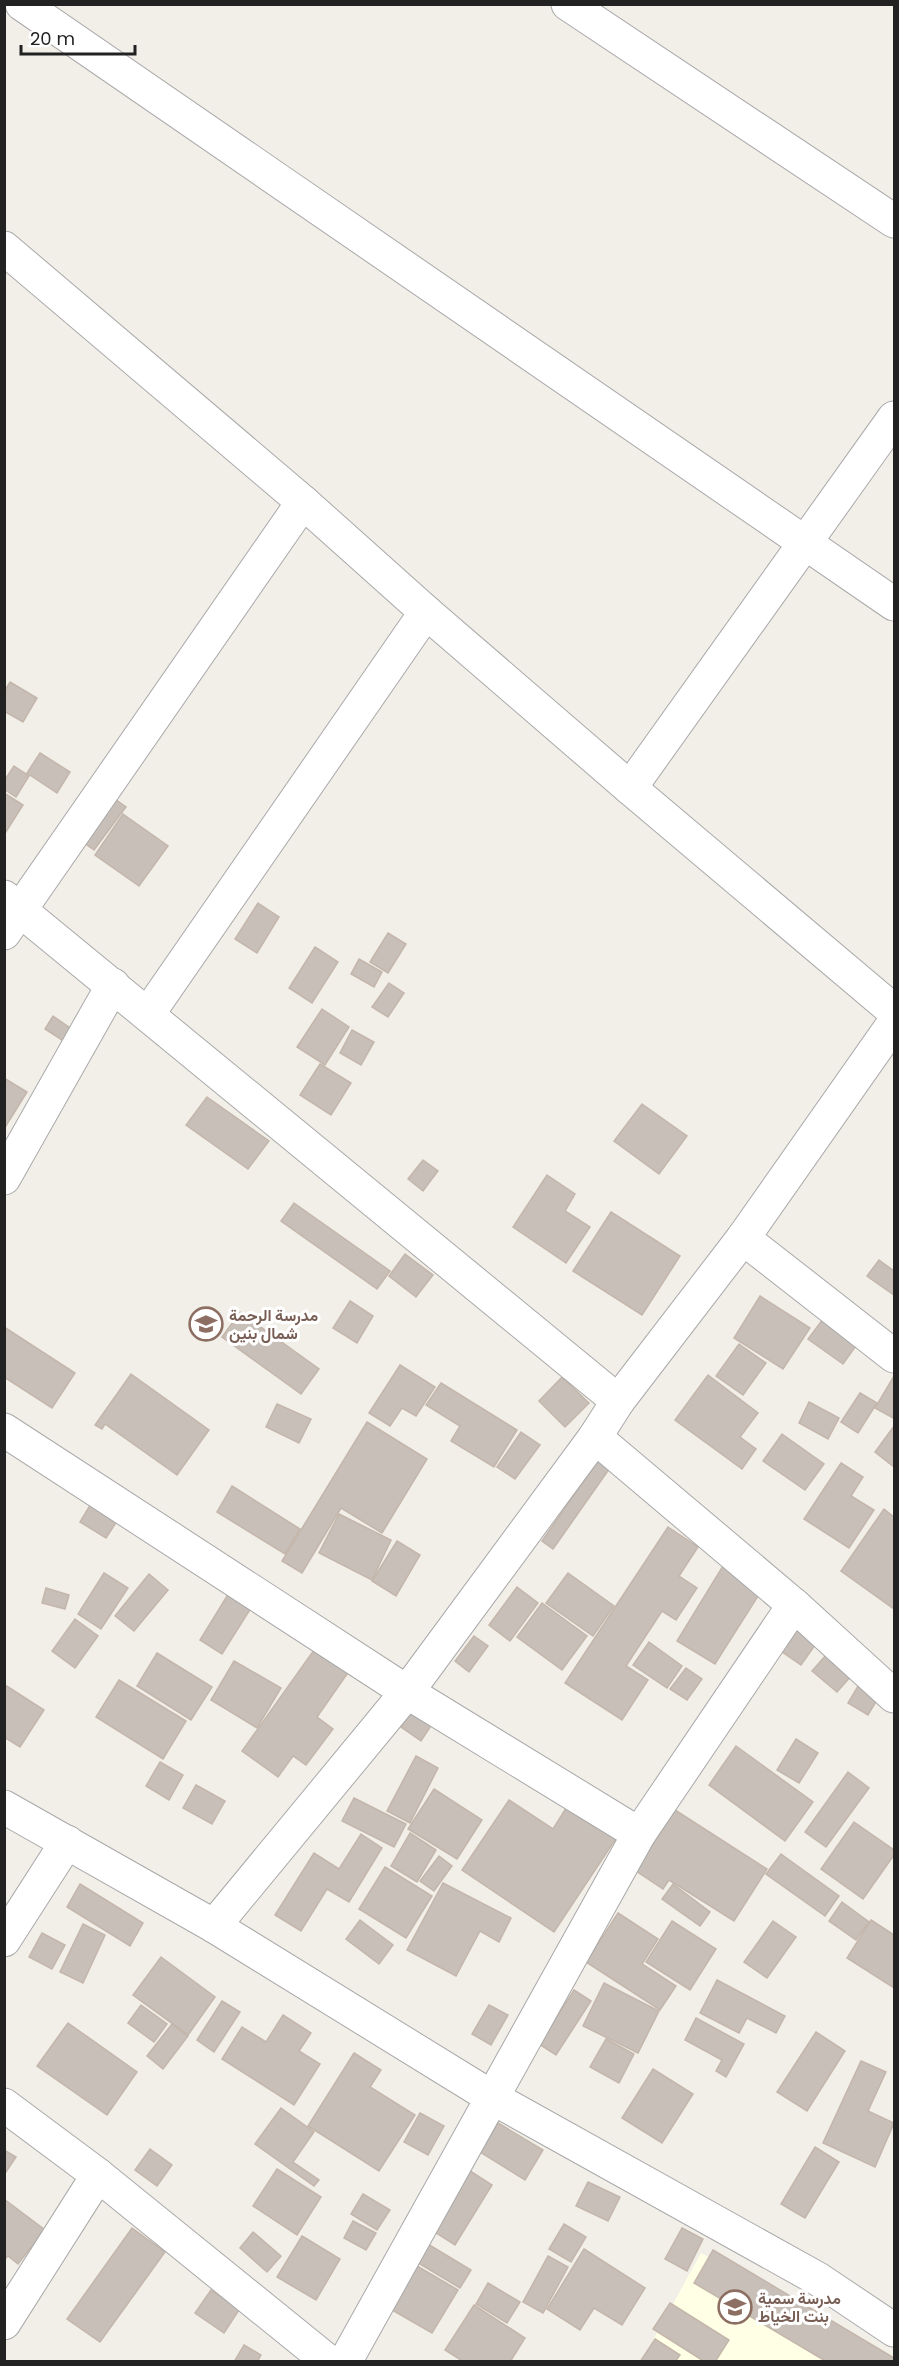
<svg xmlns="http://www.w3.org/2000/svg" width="899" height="2366" font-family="Poppins,Vazirmatn,sans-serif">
	<rect width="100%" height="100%" fill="#f2efe9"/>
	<path fill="#ffffe5" d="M701 2253 894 2360V2362H641Z"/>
	<g fill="#c7bfb8" stroke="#c4b6ab" stroke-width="1.5">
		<path d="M10 682 37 698 23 722 4 711V692Z"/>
		<path d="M40 753 70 772 57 793 27 773Z"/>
		<path d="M14 766 29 776 16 797 4 789V781Z"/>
		<path d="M4 793 23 805 4 835Z"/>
		<path d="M112 797 126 807 94 850 80 840Z"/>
		<path d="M123 814 168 846 139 886 95 855Z"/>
		<path d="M258 903 279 917 257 953 235 939Z"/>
		<path d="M388 933 406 944 388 973 370 962Z"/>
		<path d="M315 947 338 962 312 1003 289 988Z"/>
		<path d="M359 959 382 972 374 987 351 974Z"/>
		<path d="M389 983 404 993 388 1017 372 1007Z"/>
		<path d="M322 1009 349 1027 325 1065 297 1047Z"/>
		<path d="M53 1016 73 1030 65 1042 45 1029Z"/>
		<path d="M352 1030 374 1042 361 1065 340 1053Z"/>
		<path d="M320 1064 351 1083 331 1115 300 1095Z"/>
		<path d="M4 1078 27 1092 4 1129Z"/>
		<path d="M207 1097 269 1141 248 1169 186 1125Z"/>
		<path d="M642 1104 687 1136 659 1174 614 1141Z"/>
		<path d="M423 1160 438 1171 423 1191 408 1179Z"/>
		<path d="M547 1175 575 1194 565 1211 590 1227 566 1263 513 1227Z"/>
		<path d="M294 1203 390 1271 377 1289 281 1221Z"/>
		<path d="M611 1212 680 1256 642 1315 573 1271Z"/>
		<path d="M405 1254 433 1275 416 1297 389 1276Z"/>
		<path d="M879 1260 894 1271V1295L867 1276Z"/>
		<path d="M760 1296 810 1328 783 1369 734 1338Z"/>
		<path d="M350 1301 373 1316 357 1343 333 1328Z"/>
		<path d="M829 1311 863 1336 843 1364 808 1339Z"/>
		<path d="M240 1312 319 1369 301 1394 222 1337Z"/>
		<path d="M4 1327 75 1373 52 1408 4 1377Z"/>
		<path d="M739 1344 766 1363 743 1395 716 1376Z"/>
		<path d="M400 1365 435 1387 416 1416 402 1408 390 1426 369 1413Z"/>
		<path d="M131 1374 209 1430 177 1475 105 1424 102 1429 95 1425Z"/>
		<path d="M708 1375 758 1413 740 1437 756 1449 742 1469 675 1420Z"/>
		<path d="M894 1376V1415L893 1418 875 1408Z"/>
		<path d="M562 1377 589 1403 565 1427 539 1401Z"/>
		<path d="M441 1383 517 1430 494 1467 451 1441 460 1426 426 1405Z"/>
		<path d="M860 1393 877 1403 858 1433 841 1422Z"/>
		<path d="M809 1402 839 1418 828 1439 799 1423Z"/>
		<path d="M277 1404 311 1419 299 1443 266 1427Z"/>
		<path d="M367 1422 427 1459 382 1533 341 1508 302 1573 282 1561Z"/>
		<path d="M894 1426V1467L875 1452Z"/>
		<path d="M521 1432 540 1445 515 1479 497 1467Z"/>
		<path d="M782 1434 824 1464 805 1490 763 1461Z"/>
		<path d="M606 1449 617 1458 553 1549 542 1541Z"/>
		<path d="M841 1463 863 1477 851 1496 874 1510 849 1548 804 1519Z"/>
		<path d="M232 1486 300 1529 285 1554 217 1512Z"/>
		<path d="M92 1502 119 1518 106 1538 80 1522Z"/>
		<path d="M884 1509 894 1517V1609L841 1571Z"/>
		<path d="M339 1514 391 1540 372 1580 319 1553Z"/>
		<path d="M668 1527 698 1547 679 1576 697 1588 676 1620 662 1611 626 1666 648 1680 622 1720 565 1683Z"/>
		<path d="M397 1541 420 1555 396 1596 372 1581Z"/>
		<path d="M726 1561 765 1585 715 1664 677 1641Z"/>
		<path d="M104 1573 128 1588 101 1629 78 1614Z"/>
		<path d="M568 1573 614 1606 593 1636 546 1603Z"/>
		<path d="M149 1574 168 1590 134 1631 115 1616Z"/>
		<path d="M235 1583 258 1597 222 1654 200 1640Z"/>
		<path d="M517 1587 538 1603 510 1641 489 1625Z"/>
		<path d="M46 1588 69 1595 65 1609 42 1603Z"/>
		<path d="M542 1603 587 1636 562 1670 517 1637Z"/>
		<path d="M75 1619 98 1636 75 1668 52 1651Z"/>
		<path d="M788 1621 818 1641 801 1665 772 1645Z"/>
		<path d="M474 1636 488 1646 469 1672 455 1661Z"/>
		<path d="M649 1642 682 1666 667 1688 633 1665Z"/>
		<path d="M319 1643 352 1667 317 1717 333 1729 306 1765 293 1756 278 1777 242 1751Z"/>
		<path d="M157 1653 212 1687 191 1720 137 1686Z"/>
		<path d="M827 1654 852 1675 837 1692 812 1671Z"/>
		<path d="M234 1661 281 1688 257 1728 211 1700Z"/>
		<path d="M686 1668 702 1679 687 1700 670 1689Z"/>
		<path d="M864 1676 884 1688 868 1715 848 1703Z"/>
		<path d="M119 1680 186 1721 163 1759 96 1717Z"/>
		<path d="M5 1685 44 1710 20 1747 4 1737Z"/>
		<path d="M420 1699 440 1712 421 1741 401 1727Z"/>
		<path d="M796 1739 818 1753 799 1783 777 1770Z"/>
		<path d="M736 1746 813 1802 785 1841 709 1785Z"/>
		<path d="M416 1756 438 1768 410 1823 387 1811Z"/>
		<path d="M160 1762 183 1775 169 1800 146 1786Z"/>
		<path d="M848 1772 869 1788 826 1847 805 1832Z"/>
		<path d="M196 1785 225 1801 212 1824 183 1808Z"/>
		<path d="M434 1789 482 1820 457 1859 408 1829Z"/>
		<path d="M354 1798 406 1824 394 1847 342 1821Z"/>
		<path d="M509 1800 553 1829 568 1805 617 1837 554 1932 462 1870Z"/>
		<path d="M675 1810 767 1869 734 1921 669 1880 663 1889 636 1871Z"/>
		<path d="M854 1822 894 1850V1855L863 1899 821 1869Z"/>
		<path d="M410 1833 436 1850 417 1882 391 1866Z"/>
		<path d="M361 1834 382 1848 349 1902 327 1889 301 1931 275 1915 314 1853 339 1869Z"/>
		<path d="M781 1854 839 1896 825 1916 766 1874Z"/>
		<path d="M439 1856 452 1866 434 1891 420 1881Z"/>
		<path d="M385 1867 432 1896 406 1938 359 1909Z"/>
		<path d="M443 1883 511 1918 499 1942 480 1931 456 1976 407 1950Z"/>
		<path d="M80 1884 143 1923 130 1946 67 1907Z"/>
		<path d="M673 1884 710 1912 700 1926 662 1899Z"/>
		<path d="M842 1902 869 1922 856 1940 829 1921Z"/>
		<path d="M618 1913 658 1939 642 1964 676 1986 660 2010 586 1962Z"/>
		<path d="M360 1920 393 1945 379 1964 346 1939Z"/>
		<path d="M871 1920 894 1935V1988L847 1958Z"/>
		<path d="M672 1921 716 1949 690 1990 646 1962Z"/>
		<path d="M773 1921 796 1937 767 1978 744 1962Z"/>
		<path d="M83 1924 105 1935 83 1983 60 1972Z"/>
		<path d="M42 1933 65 1945 52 1969 29 1957Z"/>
		<path d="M161 1957 215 1997 188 2035 133 1995Z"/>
		<path d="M717 1980 785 2016 776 2033 747 2018 739 2033 700 2013Z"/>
		<path d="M604 1983 659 2011 638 2053 583 2026Z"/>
		<path d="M574 1990 591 2001 556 2055 539 2044Z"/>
		<path d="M222 2001 240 2012 214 2052 197 2040Z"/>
		<path d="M141 2005 167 2024 154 2042 128 2023Z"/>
		<path d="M489 2005 508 2015 491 2045 472 2034Z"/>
		<path d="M283 2015 311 2033 299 2051 320 2064 294 2105 222 2059 242 2027 266 2042Z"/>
		<path d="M696 2018 744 2044 726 2077 716 2071 722 2060 685 2040Z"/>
		<path d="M68 2023 137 2072 107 2115 37 2066Z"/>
		<path d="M172 2024 188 2036 163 2069 147 2056Z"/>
		<path d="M816 2032 845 2051 807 2111 777 2092Z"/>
		<path d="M606 2039 634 2054 619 2083 590 2067Z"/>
		<path d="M354 2053 381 2070 370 2087 415 2115 379 2171 308 2126Z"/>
		<path d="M861 2061 886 2072 868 2111 894 2123 875 2167 823 2143Z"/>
		<path d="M653 2069 693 2094 662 2143 622 2118Z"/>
		<path d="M281 2108 314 2132 293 2162 319 2180 314 2186 255 2144Z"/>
		<path d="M420 2113 444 2126 428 2155 404 2142Z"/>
		<path d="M498 2123 543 2150 525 2180 480 2152Z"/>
		<path d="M815 2147 839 2162 805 2218 781 2204Z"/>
		<path d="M150 2149 172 2165 157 2186 135 2170Z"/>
		<path d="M4 2150 16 2157 4 2175Z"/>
		<path d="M277 2169 321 2197 297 2235 253 2206Z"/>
		<path d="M467 2169 492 2185 455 2245 430 2229Z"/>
		<path d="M588 2182 620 2197 608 2221 576 2206Z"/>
		<path d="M363 2194 390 2210 377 2230 351 2214Z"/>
		<path d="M4 2199 45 2230 18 2264 8 2256 4 2260Z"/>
		<path d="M353 2221 376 2233 366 2250 344 2238Z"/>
		<path d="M564 2224 586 2237 571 2262 549 2249Z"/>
		<path d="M132 2228 165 2252 100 2342 67 2319Z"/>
		<path d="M682 2228 703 2239 687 2271 665 2259Z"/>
		<path d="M253 2232 281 2256 267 2272 240 2248Z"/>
		<path d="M302 2236 340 2259 316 2300 277 2277Z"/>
		<path d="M426 2243 471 2270 460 2288 415 2261Z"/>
		<path d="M584 2249 645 2288 622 2325 594 2308 580 2330 547 2309Z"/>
		<path d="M713 2250 894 2358V2362H827L694 2283Z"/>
		<path d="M548 2256 568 2267 543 2313 523 2302Z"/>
		<path d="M417 2266 458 2290 432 2333 392 2310Z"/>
		<path d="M488 2283 520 2302 507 2323 476 2304Z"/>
		<path d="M211 2290 239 2310 224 2333 195 2313Z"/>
		<path d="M670 2303 729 2340 715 2362H705L653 2329Z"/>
		<path d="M474 2305 525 2338 510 2362H464L445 2350Z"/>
		<path d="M655 2339 680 2355 675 2362H640Z"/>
		<path d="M244 2345 261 2355 257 2362H234Z"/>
	</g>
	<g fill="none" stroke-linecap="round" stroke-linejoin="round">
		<defs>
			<g id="minor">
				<path d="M22 4 894 604"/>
				<path d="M568 4 894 221"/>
				<path d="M4 248 303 502 426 612 630 788 894 1011"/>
				<path d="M630 788 894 418"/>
				<path d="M4 897 618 1401"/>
				<path d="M4 933 303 502"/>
				<path d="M148 1014 426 612"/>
				<path d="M4 1178 113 985"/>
				<path d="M743 1238 894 1356"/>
				<path d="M4 1430 407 1692 639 1834"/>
				<path d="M595 1437 794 1605 894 1696"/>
				<path d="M4 1807 214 1926 493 2098 818 2279 894 2330"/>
				<path d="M214 1926 407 1692 595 1437 618 1401 743 1238 894 1023"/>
				<path d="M4 1940 67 1842"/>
				<path d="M4 2105 98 2175 329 2362"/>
				<path d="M4 2323 98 2175"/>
				<path d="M345 2362 639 1834 794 1605"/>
			</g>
		</defs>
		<use href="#minor" stroke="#a9a9a9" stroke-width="35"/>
		<use href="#minor" stroke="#fff" stroke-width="33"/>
	</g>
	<defs>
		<symbol id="school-ring" viewBox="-11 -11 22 22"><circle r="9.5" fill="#fff" stroke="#8d6e63" stroke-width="1.5"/><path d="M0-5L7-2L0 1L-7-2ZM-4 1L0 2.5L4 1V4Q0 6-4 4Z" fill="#8d6e63"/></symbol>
	</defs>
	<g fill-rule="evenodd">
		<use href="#school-ring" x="187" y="1305" width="38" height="38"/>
		<use href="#school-ring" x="716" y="2288" width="38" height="38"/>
	</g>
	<g text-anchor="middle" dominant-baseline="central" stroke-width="6" stroke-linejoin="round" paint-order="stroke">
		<g font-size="16" font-weight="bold" fill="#785e54" stroke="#fff" text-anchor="start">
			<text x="229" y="1315">مدرسة الرحمة<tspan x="229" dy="18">شمال بنين</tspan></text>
			<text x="758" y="2298">مدرسة سمية<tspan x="758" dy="18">بنت الخياط</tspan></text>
		</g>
	</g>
	<rect width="899" height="2366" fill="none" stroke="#222222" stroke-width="12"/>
	<path d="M21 45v9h114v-9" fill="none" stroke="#222222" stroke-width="3"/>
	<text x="30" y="45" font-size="18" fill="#222222" stroke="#ffffff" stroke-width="4.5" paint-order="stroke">20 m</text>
</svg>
